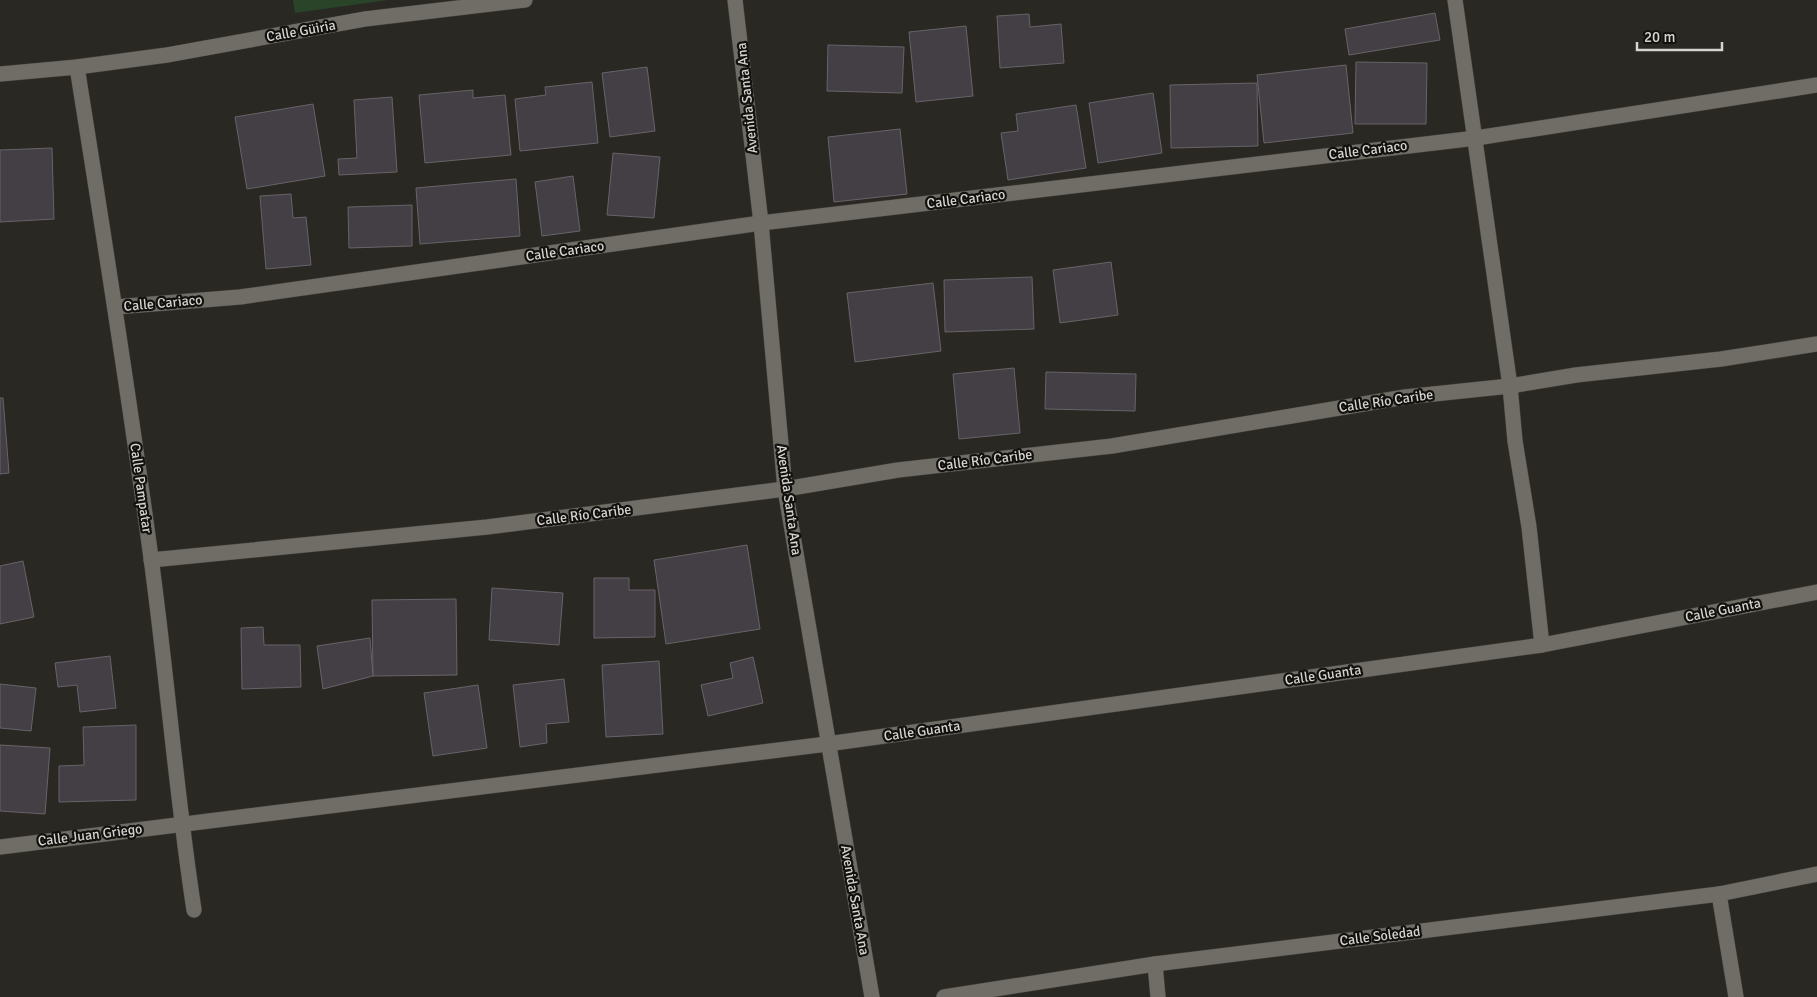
<svg xmlns="http://www.w3.org/2000/svg" width="1817" height="997" font-family="Signika,sans-serif">
	<rect width="100%" height="100%" fill="#2a2822"/>
	<path fill="#2a4429" d="M293 0H388L295 13Z"/>
	<g fill="#443f44" stroke="#686369">
		<path d="M1435 13 1440 40 1349 55 1345 29Z"/>
		<path d="M1029 14 1030 27 1061 24 1064 63 1000 68 997 16Z"/>
		<path d="M966 26 973 96 916 102 909 32Z"/>
		<path d="M828 45 904 47 902 93 827 91Z"/>
		<path d="M1356 62 1427 63 1426 124H1355Z"/>
		<path d="M1346 65 1353 133 1264 143 1257 75Z"/>
		<path d="M647 67 655 131 610 137 602 73Z"/>
		<path d="M592 82 598 143 520 151 515 99 546 95 545 87Z"/>
		<path d="M1257 83 1258 146 1171 148 1170 85Z"/>
		<path d="M473 90V98L505 95 511 155 425 163 419 95Z"/>
		<path d="M1153 93 1162 153 1098 163 1089 103Z"/>
		<path d="M392 97 397 172 339 175 338 159 357 158 354 100Z"/>
		<path d="M313 104 325 176 247 189 235 117Z"/>
		<path d="M1076 105 1086 168 1008 180 1001 133 1018 131 1016 114Z"/>
		<path d="M900 129 907 194 834 202 828 137Z"/>
		<path d="M52 148 54 219 0 222V150Z"/>
		<path d="M613 153 660 157 654 218 607 215Z"/>
		<path d="M573 176 580 231 542 236 535 182Z"/>
		<path d="M516 179 520 236 420 244 416 188Z"/>
		<path d="M291 194 293 218 306 217 311 265 266 269 260 196Z"/>
		<path d="M412 205V246L349 248 348 207Z"/>
		<path d="M1111 262 1118 315 1060 323 1053 270Z"/>
		<path d="M1032 277 1034 329 945 332 944 280Z"/>
		<path d="M933 283 941 351 855 362 847 293Z"/>
		<path d="M1014 368 1020 433 959 439 953 374Z"/>
		<path d="M1046 372 1136 374 1135 411 1045 409Z"/>
		<path d="M0 398H3L9 473 0 474Z"/>
		<path d="M747 545 760 629 666 644 654 560Z"/>
		<path d="M23 561 34 617 0 624V566Z"/>
		<path d="M594 578H629V590H655V637L594 638Z"/>
		<path d="M492 588 563 593 559 645 489 640Z"/>
		<path d="M456 599 457 675 373 676 372 600Z"/>
		<path d="M263 627 264 645H300L301 687 242 689 241 628Z"/>
		<path d="M370 638 373 676 323 689 317 646Z"/>
		<path d="M110 656 116 708 80 712 77 685 58 687 55 663Z"/>
		<path d="M753 657 763 703 708 716 701 685 733 678 730 663Z"/>
		<path d="M659 661 663 734 606 737 602 665Z"/>
		<path d="M564 679 569 722 546 724 547 743 520 747 513 685Z"/>
		<path d="M0 684 36 688 31 731 0 728Z"/>
		<path d="M478 685 487 748 433 756 424 693Z"/>
		<path d="M136 725V800L59 802V766L84 765 83 727Z"/>
		<path d="M0 745 50 748 45 814 0 811Z"/>
	</g>
	<g fill="none" stroke-linecap="round" stroke-linejoin="round">
		<defs>
			<g id="minor">
				<path d="M735 0 761 223 785 489 872 997"/>
				<path d="M1455 0 1510 386 1515 441 1529 527 1542 645"/>
				<path d="M77 67C103 230 129 394 151 558 167 675 176 793 194 910"/>
				<path d="M0 74 77 67 167 55 365 19 525 0"/>
				<path d="M115 307 240 297 761 223 1476 138 1817 85"/>
				<path d="M151 560 487 527 785 489 898 470 1112 446 1405 397 1510 386 1576 375 1721 359 1817 344"/>
				<path d="M0 847 827 744 1542 645 1817 592"/>
				<path d="M1719 894 1736 997"/>
				<path d="M1155 964 1158 997"/>
				<path d="M944 997 1155 964 1719 894 1817 874"/>
			</g>
		</defs>
		<use href="#minor" stroke="#45433e" stroke-width="16"/>
		<use href="#minor" stroke="#706d66" stroke-width="15"/>
	</g>
	<g text-anchor="middle" dominant-baseline="central" stroke-width="4.5" stroke-linejoin="round" paint-order="stroke">
		<g font-size="14" fill="#d5d4d0" stroke="#12110e">
			<text transform="translate(301 31) rotate(-10)">Calle Güiria</text>
			<text transform="translate(747 98) rotate(-96)">Avenida Santa Ana</text>
			<text transform="translate(1368 150) rotate(-7)">Calle Cariaco</text>
			<text transform="translate(966 199) rotate(-7)">Calle Cariaco</text>
			<text transform="translate(565 251) rotate(-8)">Calle Cariaco</text>
			<text transform="translate(163 303) rotate(-5)">Calle Cariaco</text>
			<text transform="translate(1386 401) rotate(-8)">Calle Río Caribe</text>
			<text transform="translate(985 460) rotate(-7)">Calle Río Caribe</text>
			<text transform="translate(141 488) rotate(82)">Calle Pampatar</text>
			<text transform="translate(789 500) rotate(82)">Avenida Santa Ana</text>
			<text transform="translate(584 515) rotate(-7)">Calle Río Caribe</text>
			<text transform="translate(1723 610) rotate(-11)">Calle Guanta</text>
			<text transform="translate(1323 675) rotate(-8)">Calle Guanta</text>
			<text transform="translate(922 731) rotate(-8)">Calle Guanta</text>
			<text transform="translate(90 835) rotate(-7)">Calle Juan Griego</text>
			<text transform="translate(855 900) rotate(80)">Avenida Santa Ana</text>
			<text transform="translate(1380 936) rotate(-7)">Calle Soledad</text>
		</g>
	</g>
	<path d="M1637 42v8h85v-8" fill="none" stroke="#d5d4d0" stroke-width="2.5"/>
	<text x="1644" y="42" font-size="15" fill="#d5d4d0" stroke="#12110e" stroke-width="4" paint-order="stroke">20 m</text>
</svg>
